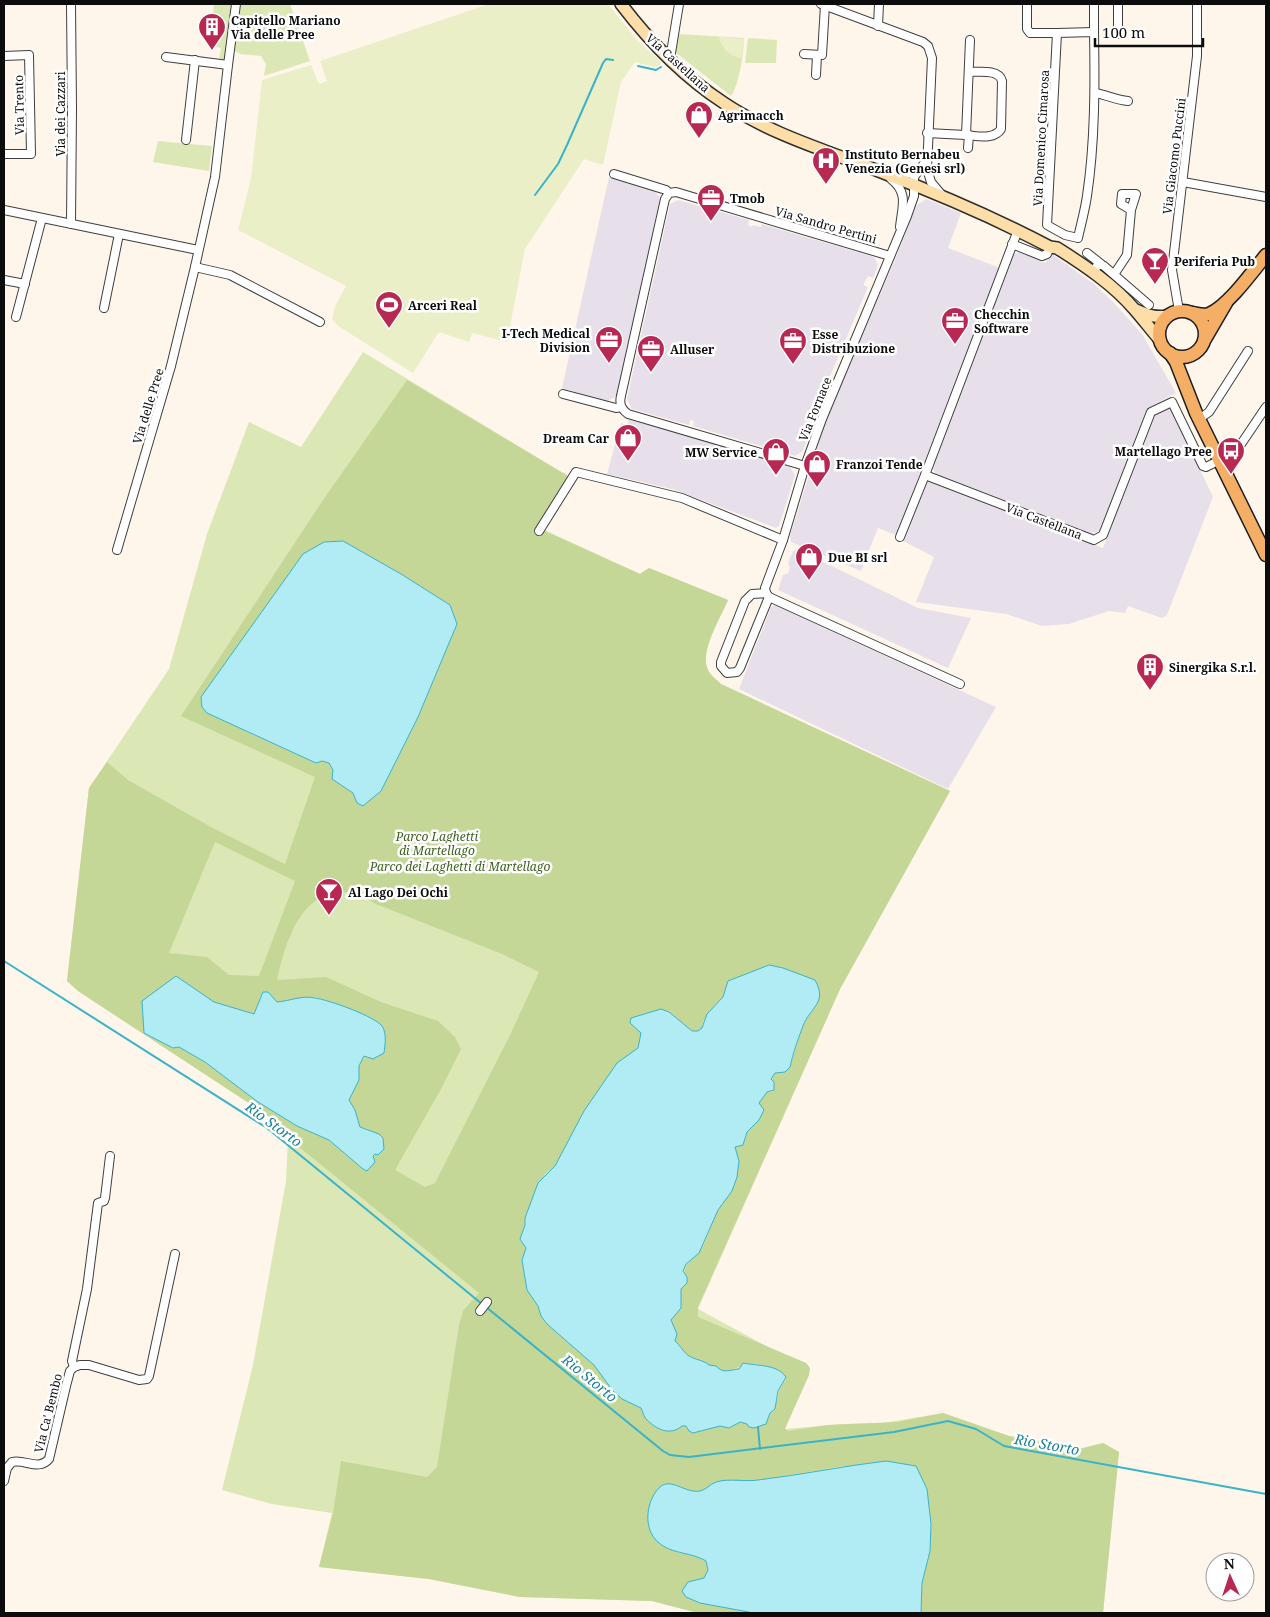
<svg xmlns="http://www.w3.org/2000/svg" width="1270" height="1617" font-family="'Noto Serif',serif">
	<rect width="100%" height="100%" fill="#fef6eb"/>
	<g fill="#e7e0ea">
		<path d="M609 177 654 190 660 198 617 396 607 401 562 388Z"/>
		<path d="M926 199 961 213 948 248 1000 268 896 535 878 528 861 571 791 542 790 536 827 417 897 255 916 206Z"/>
		<path d="M678 200 749 220 748 225 752 227 753 225 761 227 762 224 874 257 878 265 873 278 868 276 864 283V285L868 287 816 409 803 451 795 456 693 426 694 421 690 420 689 425 632 409 627 399 670 204Z"/>
		<path d="M1020 252 1045 263 1053 255 1094 284 1114 303 1142 334 1176 393 1148 408 1101 530 1092 534 936 474 932 466 1014 254Z"/>
		<path d="M1169 408H1171L1213 497 1167 615 1162 618 1128 606 1125 613 1109 611 1069 624 1042 626 1006 614 916 602 934 557 903 541 927 481 1103 548 1155 414Z"/>
		<path d="M629 419 790 467 795 475 779 526 776 528 672 489 607 474 621 423 627 425Z"/>
		<path d="M797 549 918 608 971 618 948 668 778 590 783 575 788 573 790 567 788 563 793 551Z"/>
		<path d="M775 605 996 707 948 789 739 689 771 607Z"/>
	</g>
	<g fill="#dce7b6">
		<path d="M214 4H231L224 60 219 59 221 48 209 46Z"/>
		<path d="M241 4H290L310 61 264 76 266 64 261 56 240 54 235 51Z"/>
		<path d="M678 34 744 38C744 52 739 85 731 96L675 52Z"/>
		<path d="M748 38 777 40 776 63H745Z"/>
		<path d="M158 141 212 146 209 171 153 162Z"/>
		<path d="M363 352 568 476 538 527 640 574 649 568 728 600C721 617 699 652 708 670 710 675 717 680 721 684L950 791 840 989 698 1309 772 1349 806 1363 810 1368 809 1375 785 1429 841 1424 883 1423 943 1413 1009 1436 1084 1448 1103 1443 1119 1452 1103 1613H698L652 1601 520 1597 429 1579 319 1567 332 1513 272 1504 222 1490 253 1365 286 1181 288 1138 267 1115 78 991 67 981 89 788 169 669 207 534 249 422 301 447Z"/>
	</g>
	<path fill="#c4d796" fill-rule="evenodd" d="M407 380 568 476 536 527 640 574 649 568 728 600C721 617 699 652 708 670 710 675 717 680 721 684L950 791 840 989 698 1307V1317L806 1363 810 1368 809 1375 786 1426 785 1429 788 1431 828 1425 897 1422 943 1413 1009 1436 1079 1449 1103 1443 1119 1452 1103 1613H921L922 1583 930 1551 843 1466 756 1481H723L711 1485 706 1489 694 1492 683 1489 674 1484 675 1552 698 1556 706 1561 708 1570 704 1578 700 1603 754 1613H698L652 1601 520 1597 429 1579 319 1567 333 1513 341 1461 427 1477 437 1467 459 1325 463 1311 479 1293 288 1138 267 1115 78 991 67 981 89 788 107 762 128 780 211 827 285 864 315 777 181 716 321 503ZM343 541 401 574 450 605 457 624 418 717 381 791 353 793 332 779 333 770 329 763 322 761 316 763 245 731ZM215 842 295 881 259 976 229 975 207 957 169 953ZM339 892 357 893 376 904 502 954 539 972 511 1033 435 1183 425 1187 395 1170 441 1089 461 1049 455 1037 438 1021 381 1002 326 977 277 980C283 952 295 908 324 896 328 894 334 893 339 892ZM769 965 818 1002 803 1024 790 1067 785 1072 775 1073 771 1079 774 1083 772 1092H767L759 1103 764 1111 759 1120 747 1132 743 1145 735 1147C737 1158 740 1166 737 1177 734 1191 724 1199 718 1211 712 1221 705 1247 698 1253 684 1268 684 1264 685 1286L681 1289V1308L671 1320 676 1337 675 1341 687 1355 706 1363 709 1365 716 1366C726 1378 737 1365 748 1364 755 1363 776 1368 782 1373 784 1375 784 1377 786 1380 778 1389 780 1392 777 1402 774 1408 770 1411 769 1417L747 1424 740 1422 729 1428 720 1426 693 1433 686 1426H682L677 1430 644 1413 641 1408 623 1399 613 1391 594 1365 547 1324 541 1316 538 1306 527 1290 522 1260 526 1248 520 1239 545 1174 555 1166 584 1111 617 1063 638 1048 641 1033 630 1023 669 1012 692 1031H698L702 1028 703 1022 716 1004 723 997 728 981ZM175 976 214 1002 254 1015 263 992 277 1002 315 997 342 1006 375 1020 365 1056 359 1066V1080L349 1100 355 1110 360 1127 368 1129 375 1154 373 1157 375 1162 363 1169 329 1140 297 1126 258 1102 205 1062 179 1047Z"/>
	<g fill="#ebefc8">
		<path d="M489 4H608L637 40 661 62 659 66 654 67 635 62 621 82 603 165 584 159 525 249 507 342 472 333 469 342 439 332 413 373 338 326 332 319 335 306 346 286 238 230 251 178 262 80 311 65 319 84 327 81 320 61Z"/>
		<path d="M719 37 744 39 742 58C730 57 722 49 719 37Z"/>
	</g>
	<g fill="#b1ecf4" stroke="#3ab3c9">
		<path d="M343 541 401 574 450 605 457 624 418 717 381 791 363 806 357 803 353 793 332 779 333 770 329 763 322 761 316 763 207 713 202 707 201 697 303 554 324 542Z"/>
		<path d="M769 965 783 968 815 980C828 1003 810 1007 803 1026 798 1039 793 1053 790 1067L785 1072 775 1073 771 1079 774 1082V1090L767 1092 759 1103 764 1110 759 1120 747 1132 743 1145 735 1147 739 1161 737 1177 732 1191 718 1210 699 1253 686 1264 683 1271 687 1277V1283L681 1289V1308L671 1320 677 1334 675 1341C680 1345 684 1353 689 1356 696 1360 703 1360 709 1365L716 1366C723 1374 729 1370 739 1369L743 1363C757 1366 777 1364 786 1377L778 1391 775 1409 770 1413 766 1424 754 1428 749 1427 747 1424 740 1422 729 1428 720 1426 693 1433 689 1431 686 1426H682C670 1436 657 1430 646 1419 644 1417 643 1412 641 1408L622 1399 613 1391 594 1365 547 1324 541 1316 538 1306 527 1290 522 1260 526 1248 520 1239 525 1225V1218L538 1183 555 1166 584 1111 617 1063 638 1048 641 1033 630 1023 631 1018 661 1009 669 1012 692 1031H698L702 1028 707 1014 723 997 728 981Z"/>
		<path d="M176 976 214 1002 254 1014 263 992H268L277 1002C290 1001 302 995 315 998 329 1000 374 1016 382 1026 387 1033 385 1045 384 1053L373 1059 364 1056 359 1066V1080L349 1100 355 1110 360 1127 379 1134 383 1138 384 1149 378 1155 375 1154 373 1156 375 1162 367 1171 363 1169 329 1140 297 1126 258 1102 205 1062 179 1047 173 1048 144 1033 142 1001Z"/>
		<path d="M886 1461 916 1466 927 1489 931 1524 930 1551 922 1583 921 1613H754L700 1603 686 1597 682 1591 688 1582 704 1578 708 1570 706 1561C689 1551 669 1555 655 1539 643 1525 647 1499 660 1487 671 1477 686 1494 700 1491 706 1490 710 1484 716 1482 729 1478 745 1482 758 1480 801 1475 843 1466 886 1461Z"/>
	</g>
	<g fill="none" stroke-linecap="round" stroke-linejoin="round">
		<g stroke="#3ab3c9" stroke-width="2">
			<path d="M638 66 656 70 661 67"/>
			<path d="M535 195 558 164 567 145 603 63 606 59 613 60"/>
			<path d="M4 961 267 1128 482 1304"/>
			<path d="M486 1307 663 1451 670 1455 689 1457 894 1432 948 1421 976 1429 1004 1446 1266 1494"/>
			<path d="M758 1427 760 1449"/>
		</g>
		<defs>
			<g id="street">
				<path d="M71 4 72 108 71 224"/>
				<path d="M821 4 923 42 928 46 932 58 927 169 931 182 942 195"/>
				<path d="M1027 4V29L1030 33H1057"/>
				<path d="M1094 4V32"/>
				<path d="M878 26 879 4"/>
				<path d="M1094 32C1095 86 1095 142 1087 196 1085 210 1081 224 1078 238L1065 235 1047 225 1057 33Z"/>
				<path d="M1118 34V4"/>
				<path d="M804 54 822 55 825 5"/>
				<path d="M4 56 29 55 31 154H4"/>
				<path d="M670 59 679 4"/>
				<path d="M228 65 236 4"/>
				<path d="M816 75 817 55"/>
				<path d="M1095 93C1107 95 1116 100 1128 101"/>
				<path d="M927 133 966 135 970 40"/>
				<path d="M966 135C978 136 994 140 1001 129L1002 81C999 69 979 72 969 72"/>
				<path d="M186 140 195 60"/>
				<path d="M968 148 969 135"/>
				<path d="M926 161 914 177V196L907 216 822 419 805 466 783 540 765 588 766 593 769 597 960 684"/>
				<path d="M614 174 666 190 669 193"/>
				<path d="M892 174H906L917 171"/>
				<path d="M891 179C909 193 902 207 900 227"/>
				<path d="M1183 182 1266 197"/>
				<path d="M4 210 198 250"/>
				<path d="M1018 230 925 475 1094 540 1103 535 1151 412 1172 402 1203 466 1206 467 1220 460"/>
				<path d="M1012 244 1042 256 1047 254 1050 247"/>
				<path d="M1087 253 1101 264"/>
				<path d="M195 267 230 275 320 322"/>
				<path d="M1092 272 1099 264 1104 266 1149 305"/>
				<path d="M1115 273 1127 255 1131 210 1136 194H1122L1121 204 1131 210"/>
				<path d="M4 280 25 284"/>
				<path d="M104 308 119 234"/>
				<path d="M1179 311 1172 270 1197 56V4"/>
				<path d="M16 317 42 218"/>
				<path d="M563 394 616 408 621 407"/>
				<path d="M1199 419 1209 412 1248 351"/>
				<path d="M805 466 628 414C621 409 619 404 621 396L665 199 669 193 676 192 890 256"/>
				<path d="M1222 466 1231 459 1266 407"/>
				<path d="M539 531 576 472 682 498 783 540"/>
				<path d="M900 537 925 475"/>
				<path d="M117 550 171 366 195 267 215 177 228 65 166 57"/>
				<path d="M766 593 752 594 745 601 721 662V666L727 673 737 672 740 668 769 597"/>
				<path d="M480 1311 487 1302"/>
				<path d="M74 1367 72 1361 87 1289 98 1203 104 1201 105 1198 110 1156"/>
				<path d="M4 1481 7 1468 12 1462C25 1459 39 1471 49 1459L66 1386 70 1371 74 1367 80 1365H89L139 1380 147 1379 149 1376 175 1254"/>
			</g>
			<g id="secondary">
				<path d="M621 4C650 42 684 77 724 103 772 135 828 151 881 172 939 194 995 218 1050 247L1057 248C1084 265 1114 285 1135 310 1144 320 1151 330 1160 340"/>
				<path d="M1136 310C1147 315 1155 318 1168 316"/>
			</g>
			<g id="primary">
				<circle cx="1182" cy="334" r="23"/>
				<path d="M1193 313C1198 314 1204 316 1209 314 1228 306 1253 271 1266 255"/>
				<path d="M1205 339 1226 303"/>
				<path d="M1170 353 1176 362 1196 413 1266 555"/>
			</g>
		</defs>
		<use href="#street" stroke="#3f3f3f" stroke-width="10"/>
		<use href="#secondary" stroke="#2e2e2e" stroke-width="14"/>
		<use href="#primary" stroke="#1d1d1d" stroke-width="15"/>
		<use href="#street" stroke="#fff" stroke-width="8"/>
		<use href="#secondary" stroke="#fddea8" stroke-width="11"/>
		<use href="#primary" stroke="#f4ae65" stroke-width="12"/>
	</g>
	<defs>
		<symbol id="building-pin" viewBox="-11 -11 22 30"><path d="M0 17L-7.5 6A9.5 9.5 0 1 1 7.5 6Z" fill="#b72853" stroke="#fff"/><path d="M-4-6H4V6H1V3H-1V6H-4ZM-2.5-4.3h1.7v1.8h-1.7ZM.8-4.3h1.7v1.8H.8ZM-2.5-1h1.7V.8h-1.7ZM.8-1h1.7V.8H.8Z" fill="#fff"/></symbol>
		<symbol id="shop-pin" viewBox="-11 -11 22 30"><path d="M0 17L-7.5 6A9.5 9.5 0 1 1 7.5 6Z" fill="#b72853" stroke="#fff"/><path d="M-5-2.5h2.3a2.7 3.5 0 0 1 5.4 0H5L5.5 6h-11ZM-1.5-2.5h3a1.5 2.3 0 0 0-3 0Z" fill="#fff"/></symbol>
		<symbol id="hospital-pin" viewBox="-11 -11 22 30"><path d="M0 17L-7.5 6A9.5 9.5 0 1 1 7.5 6Z" fill="#b72853" stroke="#fff"/><path d="M-5-5h3v3.5h4V-5h3V5h-3V1.5h-4V5h-3Z" fill="#fff"/></symbol>
		<symbol id="office-pin" viewBox="-11 -11 22 30"><path d="M0 17L-7.5 6A9.5 9.5 0 1 1 7.5 6Z" fill="#b72853" stroke="#fff"/><path d="M-6-3h4V-5.5h4V-3h4V5H-6ZM-1-4.5V-3h2v-1.5ZM-6 0V1H6V0Z" fill="#fff"/></symbol>
		<symbol id="bar-pin" viewBox="-11 -11 22 30"><path d="M0 17L-7.5 6A9.5 9.5 0 1 1 7.5 6Z" fill="#b72853" stroke="#fff"/><path d="M-6-5H6L.8 .8V4.5H3.5V6h-7V4.5H-.8V.8Z" fill="#fff"/></symbol>
		<symbol id="stadium-pin" viewBox="-11 -11 22 30"><path d="M0 17L-7.5 6A9.5 9.5 0 1 1 7.5 6Z" fill="#b72853" stroke="#fff"/><path d="M0-5a6.5 5 0 1 0 0 10a6.5 5 0 1 0 0-10ZM-3.5-1.8h7v3.6h-7Z" fill="#fff"/></symbol>
		<symbol id="bus-pin" viewBox="-11 -11 22 30"><path d="M0 17L-7.5 6A9.5 9.5 0 1 1 7.5 6Z" fill="#b72853" stroke="#fff"/><path d="M-5-6H5V4H4V6H2V4H-2V6H-4V4H-5ZM-3.5-4V0h7V-4ZM-3.5 1.2v1.5H-2V1.2ZM2 1.2v1.5H3.5V1.2Z" fill="#fff"/></symbol>
	</defs>
	<g fill-rule="evenodd">
		<use href="#building-pin" x="196" y="11" width="32" height="43"/>
		<use href="#shop-pin" x="683" y="99" width="32" height="43"/>
		<use href="#hospital-pin" x="810" y="145" width="32" height="43"/>
		<use href="#office-pin" x="695" y="182" width="32" height="43"/>
		<use href="#bar-pin" x="1139" y="245" width="32" height="43"/>
		<use href="#stadium-pin" x="373" y="289" width="32" height="43"/>
		<use href="#office-pin" x="939" y="305" width="32" height="43"/>
		<use href="#office-pin" x="593" y="324" width="32" height="43"/>
		<use href="#office-pin" x="777" y="325" width="32" height="43"/>
		<use href="#office-pin" x="635" y="333" width="32" height="43"/>
		<use href="#shop-pin" x="612" y="422" width="32" height="43"/>
		<use href="#bus-pin" x="1215" y="435" width="32" height="43"/>
		<use href="#shop-pin" x="760" y="436" width="32" height="43"/>
		<use href="#shop-pin" x="801" y="448" width="32" height="43"/>
		<use href="#shop-pin" x="793" y="541" width="32" height="43"/>
		<use href="#building-pin" x="1134" y="651" width="32" height="43"/>
		<use href="#bar-pin" x="313" y="876" width="32" height="43"/>
	</g>
	<g text-anchor="middle" dominant-baseline="central" stroke-width="5" stroke-linejoin="round" paint-order="stroke">
		<g font-size="12" font-weight="bold" fill="#0c0c0c" stroke="#fff" text-anchor="start">
			<text x="231" y="20">Capitello Mariano<tspan x="231" dy="14">Via delle Pree</tspan></text>
			<text x="718" y="115">Agrimacch</text>
			<text x="845" y="154">Instituto Bernabeu<tspan x="845" dy="14">Venezia (Genesi srl)</tspan></text>
			<text x="730" y="198">Tmob</text>
			<text x="1174" y="261">Periferia Pub</text>
			<text x="408" y="305">Arceri Real</text>
			<text x="974" y="314">Checchin<tspan x="974" dy="14">Software</tspan></text>
			<text x="590" y="333" text-anchor="end">I-Tech Medical<tspan x="590" dy="14">Division</tspan></text>
			<text x="812" y="334">Esse<tspan x="812" dy="14">Distribuzione</tspan></text>
			<text x="670" y="349">Alluser</text>
			<text x="609" y="438" text-anchor="end">Dream Car</text>
			<text x="1212" y="451" text-anchor="end">Martellago Pree</text>
			<text x="757" y="452" text-anchor="end">MW Service</text>
			<text x="836" y="464">Franzoi Tende</text>
			<text x="828" y="557">Due BI srl</text>
			<text x="1169" y="667">Sinergika S.r.l.</text>
			<text x="348" y="892">Al Lago Dei Ochi</text>
		</g>
		<g font-size="12" fill="#0c0c0c" stroke="#fff">
			<text transform="translate(678 63) rotate(42)">Via Castellana</text>
			<text transform="translate(19 105) rotate(-91)">Via Trento</text>
			<text transform="translate(60 114) rotate(-90)">Via dei Cazzari</text>
			<text transform="translate(1041 138) rotate(-87)">Via Domenico Cimarosa</text>
			<text transform="translate(1174 156) rotate(-83)">Via Giacomo Puccini</text>
			<text transform="translate(826 225) rotate(16)">Via Sandro Pertini</text>
			<text transform="translate(148 406) rotate(-73)">Via delle Pree</text>
			<text transform="translate(815 409) rotate(-68)">Via Fornace</text>
			<text transform="translate(1044 521) rotate(21)">Via Castellana</text>
			<text transform="translate(48 1413) rotate(-76)">Via Ca' Bembo</text>
		</g>
		<g font-size="12" font-style="italic" fill="#3d611e" stroke="#fff">
			<text x="437" y="836">Parco Laghetti<tspan x="437" dy="14">di Martellago</tspan></text>
			<text x="460" y="866">Parco dei Laghetti di Martellago</text>
		</g>
		<g font-size="14" font-style="italic" fill="#198199" stroke="#fff">
			<text transform="translate(274 1124) rotate(36)">Rio Storto</text>
			<text transform="translate(590 1378) rotate(39)">Rio Storto</text>
			<text transform="translate(1047 1444) rotate(10)">Rio Storto</text>
		</g>
	</g>
	<rect width="1270" height="1617" fill="none" stroke="#0c0c0c" stroke-width="10"/>
	<g transform="translate(1230 1577) rotate(357)"><circle r="24" fill="#ffffff" stroke="#9e9e9e"/>
	<path d="M0-4L9 19L0 12L-9 19Z" fill="#b72853"/>
	<text y="-8" font-size="14" font-weight="bold" text-anchor="middle" fill="#0c0c0c">N</text>
	</g>
	<path d="M1095 38v8h108v-8" fill="none" stroke="#0c0c0c" stroke-width="2.5"/>
	<text x="1102" y="38" font-size="15" fill="#0c0c0c" stroke="#ffffff" stroke-width="4" paint-order="stroke">100 m</text>
</svg>
